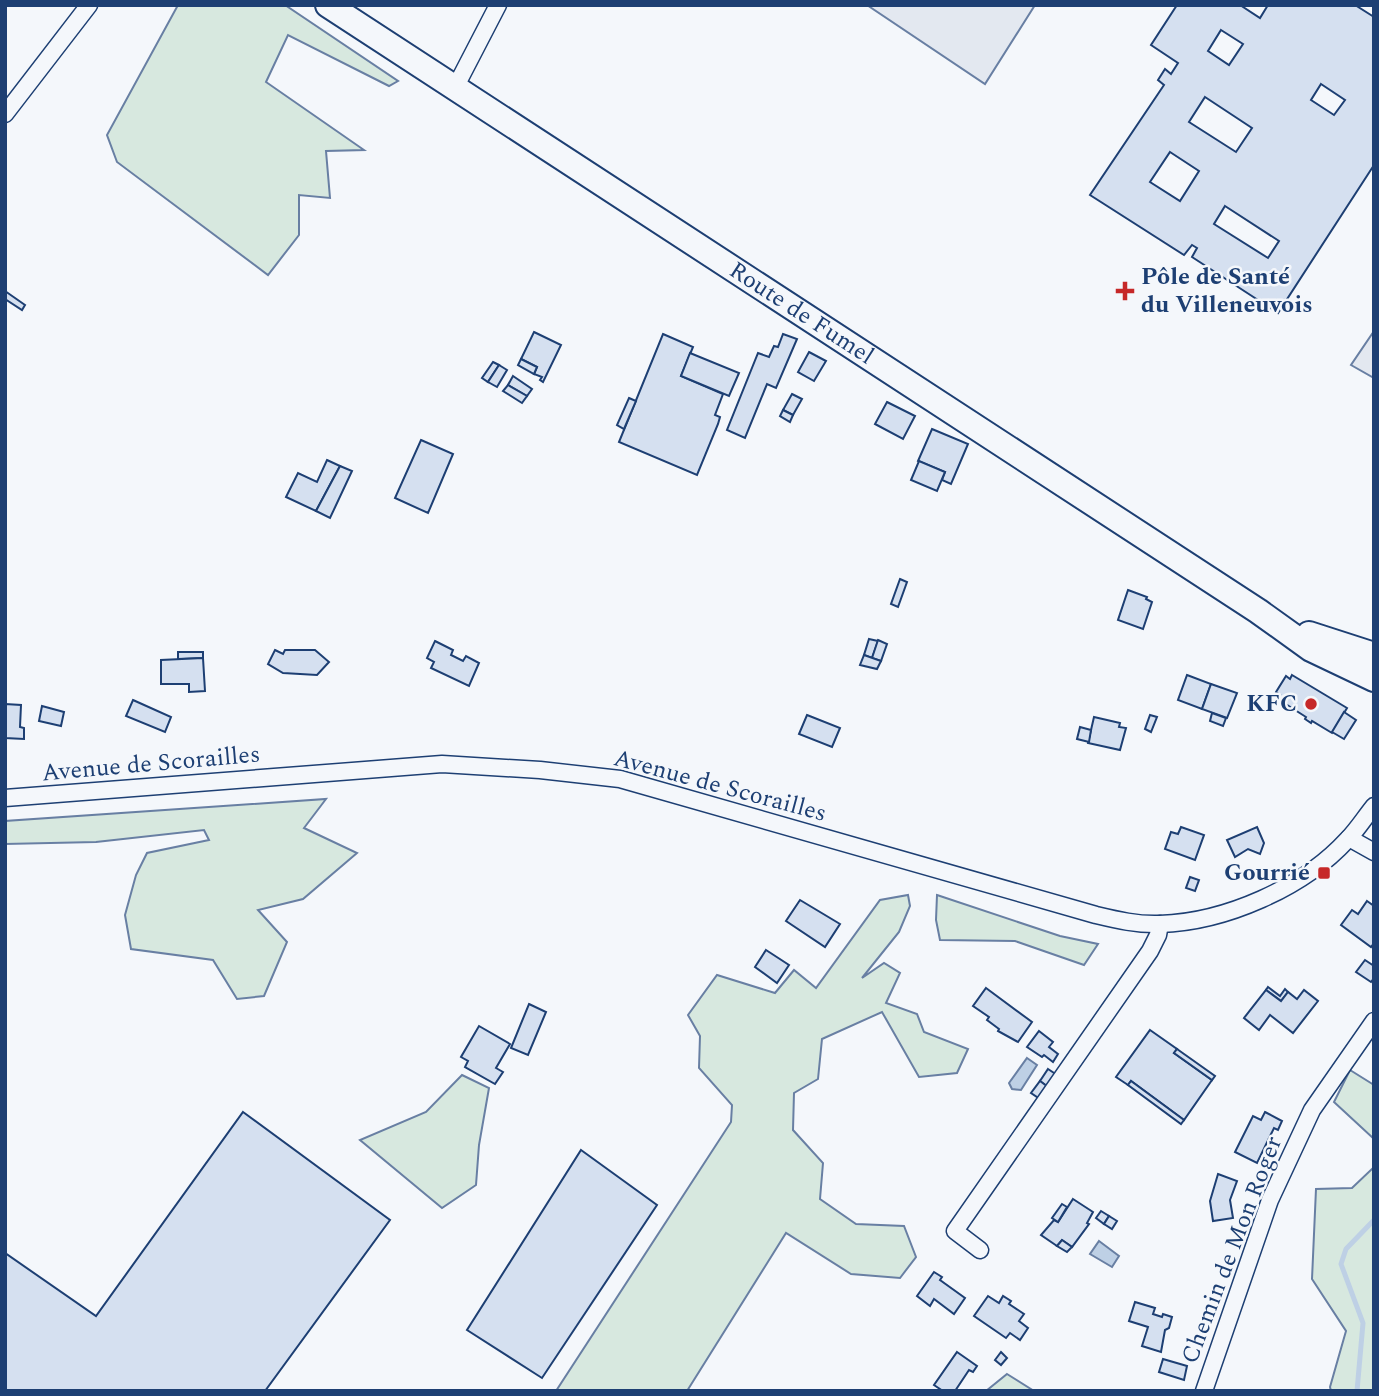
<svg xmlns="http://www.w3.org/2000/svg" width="1379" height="1396" font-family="Spectral,serif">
	<rect width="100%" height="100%" fill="#f4f7fb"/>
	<g fill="#d7e8df" stroke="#687fa3" stroke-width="2">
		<path d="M178 5H285L398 81 389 86 288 35 266 82 364 150 326 151 330 198 299 195V235L268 275 117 162 107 135Z"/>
		<path d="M326 799 304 828 357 853 303 899 258 910 287 942 264 996 237 999 213 960 131 949 125 915 136 875 147 853 209 840 204 830 96 842 5 844V821Z"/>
		<path d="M908 895 910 906 899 932 862 978 884 963 900 973 886 1003 917 1014 924 1032 968 1049 957 1073 919 1077 882 1012 822 1039 818 1079 794 1093 793 1130 823 1163 820 1199 856 1224 904 1226 916 1257 900 1278 851 1274 786 1233 687 1391H556L731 1122 732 1105 699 1068 700 1036 688 1015 717 975 775 993 794 970 816 988 880 900Z"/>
		<path d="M937 895 1060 936 1098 944 1084 965 1015 941 940 940 936 920Z"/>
		<path d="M1350 1070 1374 1085V1139L1334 1102Z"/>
		<path d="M462 1075 489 1088 479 1145 476 1185 442 1208 360 1140 426 1112Z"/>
		<path d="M1374 1167V1391H1331L1330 1387 1346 1331 1312 1279 1316 1189 1352 1188Z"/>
		<path d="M1007 1374 1034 1391H986Z"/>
	</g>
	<g fill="#e3e8f0" stroke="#687fa3" stroke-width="2">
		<path d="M867 5H1035L985 84Z"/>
		<path d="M1374 331V378L1351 365Z"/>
	</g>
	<g fill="#bed0e5" stroke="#687fa3" stroke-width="2">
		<path d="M1027 1058 1037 1065 1021 1090 1012 1089 1009 1083Z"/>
		<path d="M1099 1241 1119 1256 1112 1267 1090 1254Z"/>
	</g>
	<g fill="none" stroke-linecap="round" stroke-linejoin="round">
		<path stroke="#bed0e5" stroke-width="5" d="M1357 1391 1363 1323 1341 1264 1346 1249 1374 1220"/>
	</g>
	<g fill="#d5e0f0" stroke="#1d3f73" stroke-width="2" fill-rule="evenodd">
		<path d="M1177 5H1240L1260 18 1268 5H1355L1374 17V165L1278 313 1192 257 1197 248 1192 245 1184 255 1090 195 1164 85 1158 80 1165 69 1171 74 1178 63 1151 45ZM1221 30 1243 44 1229 65 1208 51ZM1321 84 1345 100 1334 115 1311 100ZM1205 97 1252 128 1236 152 1189 122ZM1170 152 1199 171 1180 201 1150 182ZM1225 206 1279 241 1268 258 1214 224Z"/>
		<path d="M5 291 25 305 22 310 5 299Z"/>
		<path d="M534 332 561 345 543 382 540 380 542 377 534 374 537 367 521 359Z"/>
		<path d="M663 334 693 347 681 376 723 394 715 415 720 417 718 424 697 475 619 442Z"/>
		<path d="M783 334 797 339 776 388 767 384 745 438 727 430 758 353 769 357 774 346 778 347Z"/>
		<path d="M809 352 826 361 814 381 798 372Z"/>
		<path d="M690 353 739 373 729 396 681 376Z"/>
		<path d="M521 359 537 367 534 374 518 365Z"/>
		<path d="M493 362 499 365 488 382 482 378Z"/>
		<path d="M499 365 507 370 497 387 488 382Z"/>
		<path d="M513 376 532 389 527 396 508 385Z"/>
		<path d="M508 385 527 396 522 403 503 391Z"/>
		<path d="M792 394 802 399 793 415 783 410Z"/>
		<path d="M629 398 636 401 624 429 617 425Z"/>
		<path d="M887 402 915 416 903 439 875 424Z"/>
		<path d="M783 410 793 415 790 422 780 416Z"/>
		<path d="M932 429 968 444 951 484 942 480 945 472 918 461Z"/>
		<path d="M421 440 453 454 428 513 395 498Z"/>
		<path d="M327 460 340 466 316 511 286 497 298 473 317 482Z"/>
		<path d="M919 461 945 472 937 491 911 480Z"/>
		<path d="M340 466 352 471 330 518 316 511Z"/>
		<path d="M900 579 907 582 898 607 891 604Z"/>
		<path d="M1128 590 1147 597 1146 599 1152 602 1143 629 1118 620Z"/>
		<path d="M869 639 878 641 872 658 864 655Z"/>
		<path d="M878 640 887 644 881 661 872 658Z"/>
		<path d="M435 641 453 650 451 655 463 661 466 656 479 663 469 686 431 668 434 662 427 658Z"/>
		<path d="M275 650 283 654 285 650H315L329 662 317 675 283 673 268 664Z"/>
		<path d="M178 652H203V658L178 659Z"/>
		<path d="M864 655 881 661 877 669 860 665Z"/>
		<path d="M203 658 205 691 189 692V684H161V660Z"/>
		<path d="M1187 675 1211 684 1202 709 1178 700Z"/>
		<path d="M1292 675 1347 708 1332 733 1312 721 1311 723 1305 719 1306 717 1287 705 1286 707 1282 705 1283 703 1277 699 1280 695 1276 692 1286 676 1290 679Z"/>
		<path d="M1211 684 1237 693 1227 718 1202 709Z"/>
		<path d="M133 700 171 717 165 732 126 716Z"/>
		<path d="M5 704 21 705 20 727 24 728V739L5 738Z"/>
		<path d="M42 706 64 712 61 726 39 721Z"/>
		<path d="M1344 712 1356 720 1344 739 1332 732Z"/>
		<path d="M1212 713 1226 718 1223 726 1210 721Z"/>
		<path d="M807 715 840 728 832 747 799 734Z"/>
		<path d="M1150 715 1157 717 1151 732 1145 729Z"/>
		<path d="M1094 717 1120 723 1119 727 1126 728 1120 750 1088 743Z"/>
		<path d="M1080 727 1091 730 1089 742 1077 739Z"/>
		<path d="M1181 827 1204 835 1195 860 1165 849 1171 832 1178 834Z"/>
		<path d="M1257 827 1264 843 1260 854 1248 849 1235 857 1227 840Z"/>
		<path d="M1190 877 1199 880 1195 891 1186 888Z"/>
		<path d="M800 900 840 924 825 947 786 921Z"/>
		<path d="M1367 901 1374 906V943L1371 947 1341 925 1352 910 1358 914Z"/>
		<path d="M766 950 789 965 777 983 755 967Z"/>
		<path d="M1365 960 1374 966V978L1371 982 1356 972Z"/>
		<path d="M1268 987 1280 996 1285 989 1288 992 1281 1001 1266 990Z"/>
		<path d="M986 988 1032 1022 1018 1042 998 1031 999 1029 987 1020 989 1017 973 1006Z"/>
		<path d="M1266 990 1281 1001 1288 992 1297 999 1304 990 1318 1001 1293 1033 1270 1015 1259 1030 1244 1018Z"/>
		<path d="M529 1004 546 1012 528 1055 511 1048Z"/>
		<path d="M479 1026 510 1044 496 1068 503 1072 495 1084 465 1067 468 1061 461 1057Z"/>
		<path d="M1150 1030 1177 1049 1174 1053 1212 1080 1184 1120 1131 1081 1128 1085 1116 1077Z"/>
		<path d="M1039 1031 1053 1042 1049 1047 1058 1054 1053 1062 1044 1055 1042 1057 1027 1047Z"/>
		<path d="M1177 1049 1215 1076 1212 1080 1174 1053Z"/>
		<path d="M1048 1069 1057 1075 1048 1087 1040 1081Z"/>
		<path d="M1040 1081 1048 1087 1040 1099 1031 1093Z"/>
		<path d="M1131 1081 1184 1120 1181 1124 1128 1085Z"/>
		<path d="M243 1112 390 1220 265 1391H5V1253L96 1316Z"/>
		<path d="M1265 1112 1282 1121 1278 1130 1274 1128 1257 1163 1235 1152 1253 1116 1261 1120Z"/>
		<path d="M581 1150 657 1205 542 1378 467 1330Z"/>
		<path d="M1218 1174 1237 1181 1230 1200 1233 1218 1213 1221 1210 1201Z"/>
		<path d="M1073 1199 1093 1212 1087 1223 1089 1224 1072 1247 1062 1240 1057 1246 1041 1235 1054 1220 1058 1222Z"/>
		<path d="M1062 1204 1067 1207 1058 1222 1052 1218Z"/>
		<path d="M1101 1211 1109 1216 1104 1224 1096 1218Z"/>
		<path d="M1109 1216 1117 1221 1112 1229 1104 1224Z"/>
		<path d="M1062 1240 1072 1247 1067 1252 1057 1246Z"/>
		<path d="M934 1272 942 1277 940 1280 965 1298 954 1314 934 1299 930 1306 917 1296Z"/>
		<path d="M988 1296 999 1303 1003 1296 1011 1301 1009 1304 1024 1314 1019 1321 1028 1328 1020 1340 1010 1333 1006 1338 974 1316Z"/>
		<path d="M1135 1302 1155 1308 1153 1314 1162 1317 1163 1314 1172 1317 1169 1328 1165 1330 1161 1352 1142 1346 1148 1327 1129 1321Z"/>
		<path d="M957 1352 977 1366 973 1372 969 1370 955 1391H943L934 1385Z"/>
		<path d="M1001 1352 1007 1358 1001 1365 995 1360Z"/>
		<path d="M1163 1359 1187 1366 1184 1380 1159 1372Z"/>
	</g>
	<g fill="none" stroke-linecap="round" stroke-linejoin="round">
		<defs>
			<g id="street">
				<path d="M455 88 498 5"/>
				<path d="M5 114 89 5"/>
				<path d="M5 798 442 764 540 770 620 779 1096 915C1117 920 1138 925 1160 924 1225 922 1303 888 1347 840 1357 830 1365 817 1374 806"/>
				<path d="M1349 838 1374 852"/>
				<path d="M980 1250 955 1231 1150 951 1158 935 1160 924"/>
				<path d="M1204 1391 1270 1200 1312 1110 1374 1021"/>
			</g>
			<g id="primary">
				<path id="s1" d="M328 5 1258 611 1311 649 1374 679"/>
				<path d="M1309 634 1374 655"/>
			</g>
		</defs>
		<use href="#street" stroke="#1d3f73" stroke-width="19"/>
		<use href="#primary" stroke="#1d3f73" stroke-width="28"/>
		<use href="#street" stroke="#f4f7fb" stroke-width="16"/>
		<use href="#primary" stroke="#f4f7fb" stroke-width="24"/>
	</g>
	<g fill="#c62828" stroke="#f4f7fb" stroke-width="2.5">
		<path d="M1121.5 280.5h7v7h7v7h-7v7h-7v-7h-7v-7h7z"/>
		<circle cx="1311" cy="704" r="7"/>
		<rect x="1317" y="866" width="14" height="14" rx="3.5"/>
	</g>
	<g text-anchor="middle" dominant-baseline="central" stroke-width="5" stroke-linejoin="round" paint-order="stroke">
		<g font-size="24" font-weight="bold" fill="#1d3f73" stroke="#f4f7fb" text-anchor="end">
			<text x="1141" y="277" text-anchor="start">Pôle de Santé<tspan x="1141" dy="28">du Villeneuvois</tspan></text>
			<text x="1297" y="704">KFC</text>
			<text x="1310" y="873">Gourrié</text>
		</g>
		<g font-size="24" fill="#1d3f73" stroke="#f4f7fb">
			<text stroke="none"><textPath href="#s1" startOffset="565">Route de Fumel</textPath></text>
			<text transform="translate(151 764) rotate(-5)">Avenue de Scorailles</text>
			<text transform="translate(720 786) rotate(15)">Avenue de Scorailles</text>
			<text transform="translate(1232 1250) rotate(-69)">Chemin de Mon Roger</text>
		</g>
	</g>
	<rect width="1379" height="1396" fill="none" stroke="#1d3f73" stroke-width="14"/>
</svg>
